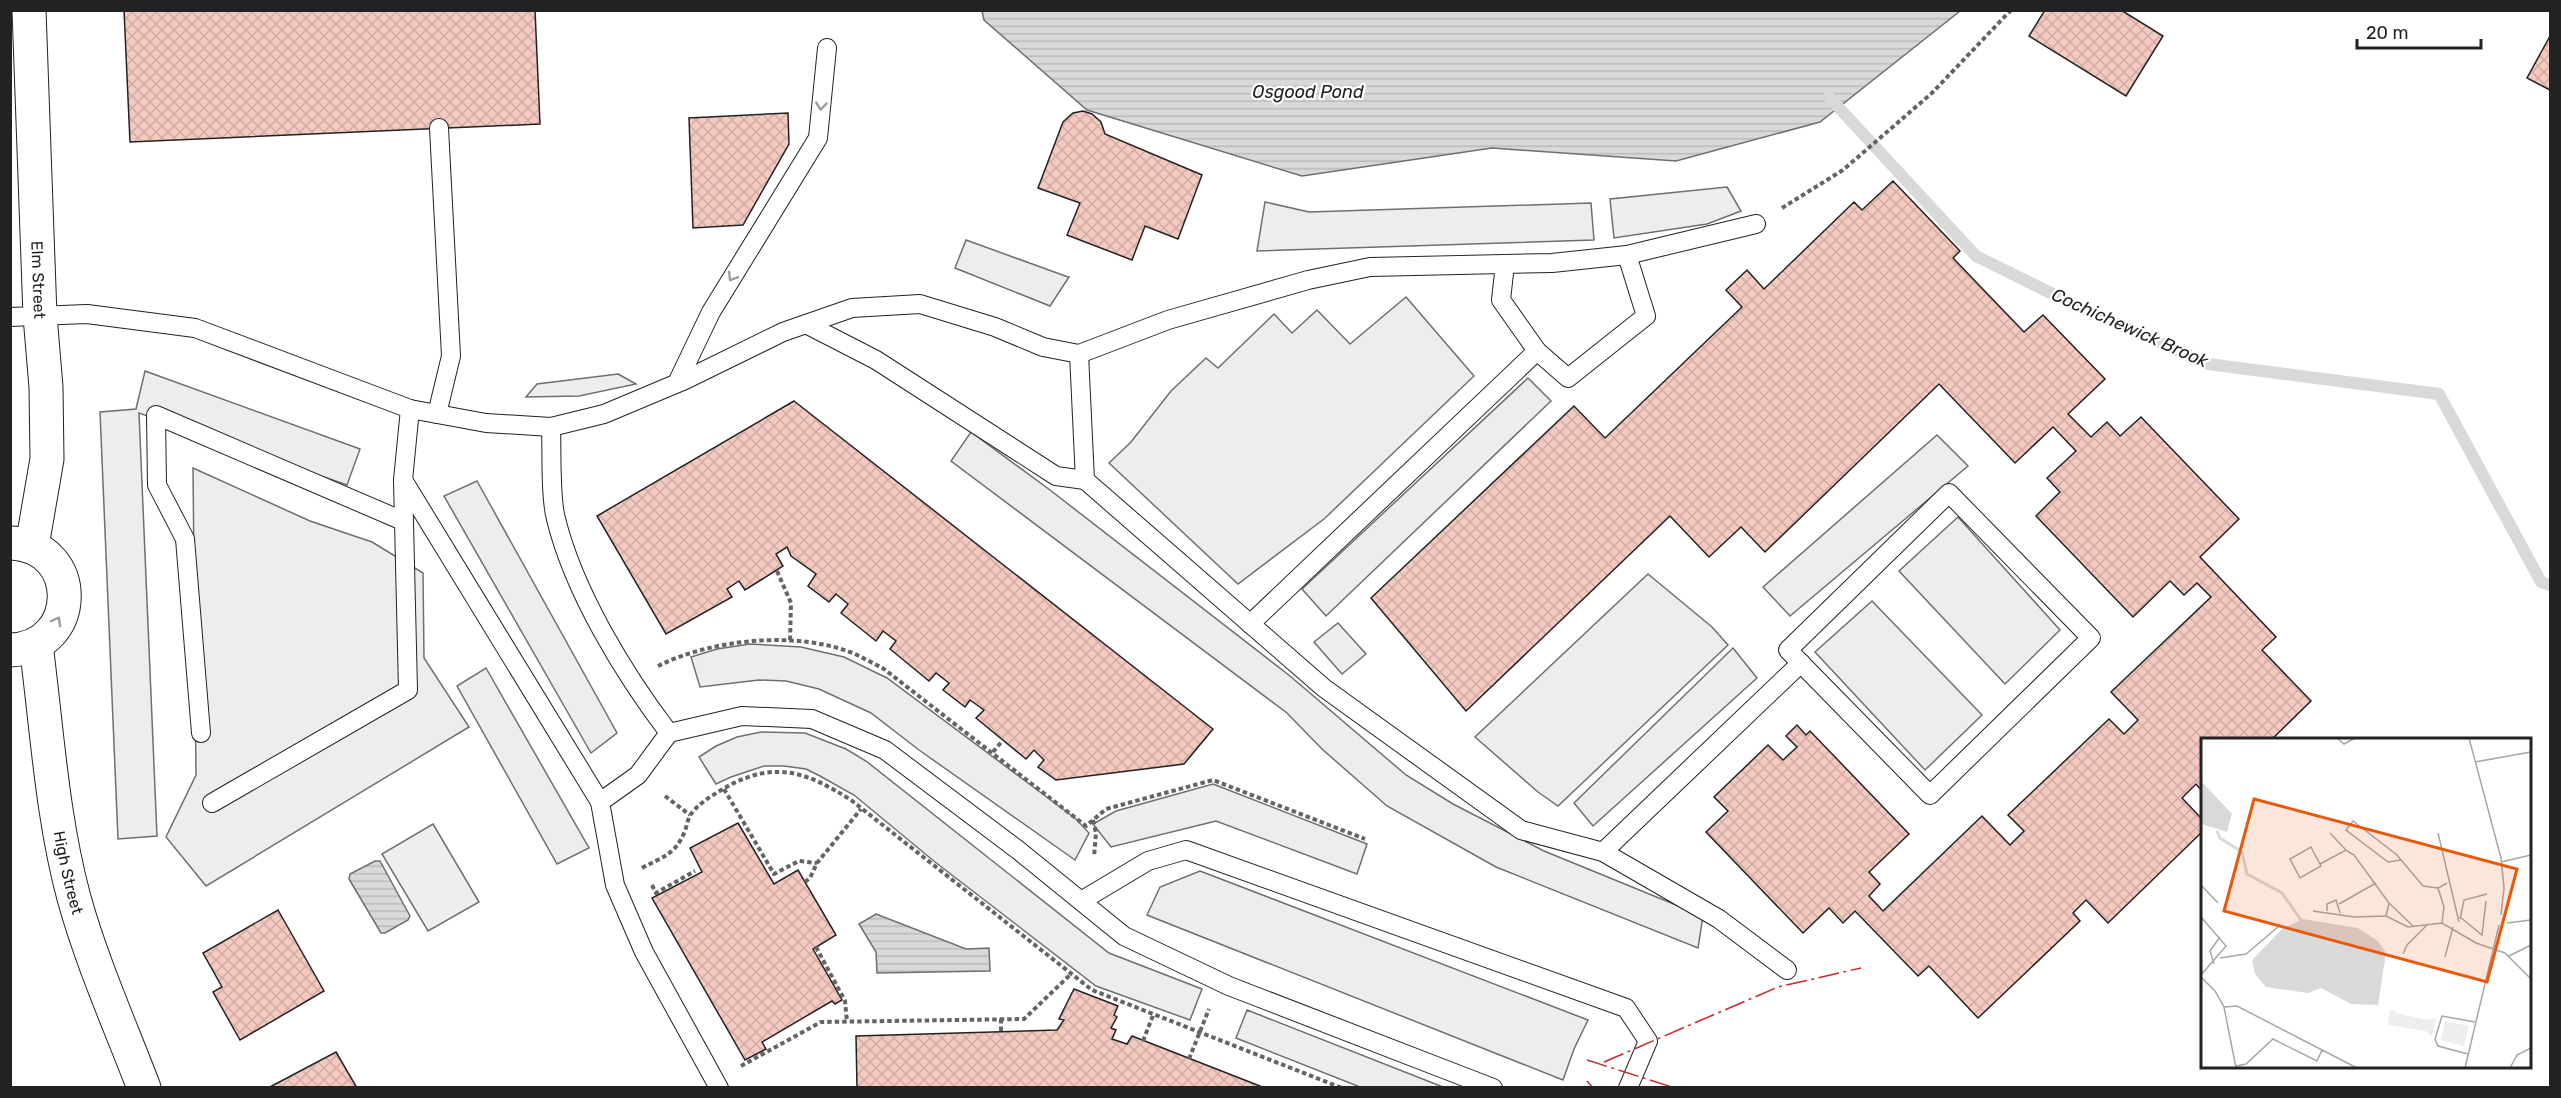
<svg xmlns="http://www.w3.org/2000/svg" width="2561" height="1098" font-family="Rubik,sans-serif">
	<defs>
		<pattern id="water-rules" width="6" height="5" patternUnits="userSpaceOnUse" patternTransform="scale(1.5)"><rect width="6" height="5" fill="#d9d9d9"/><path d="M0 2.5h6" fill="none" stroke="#bababa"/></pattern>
		<pattern id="building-cross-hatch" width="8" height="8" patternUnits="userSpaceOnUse" patternTransform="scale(1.5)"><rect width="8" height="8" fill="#f3c9c0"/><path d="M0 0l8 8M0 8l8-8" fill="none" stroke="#d0aca5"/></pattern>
	</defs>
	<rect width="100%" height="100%" fill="#fff"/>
	<path fill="#eee" stroke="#6f6f6f" stroke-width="1.5" d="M433 824 479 902 428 931 382 854Z"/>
	<g fill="#ededed" stroke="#6f6f6f" stroke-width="1.5">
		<path d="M1727 187 1741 211 1707 224 1614 238 1610 199Z"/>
		<path d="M1265 202 1309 212 1591 203 1594 240 1257 251Z"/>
		<path d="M966 240 1068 277H1069L1050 306 955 268Z"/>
		<path d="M1406 297 1474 376 1324 519 1238 584 1109 463 1131 442 1171 391 1206 358 1218 368 1274 314 1292 333 1317 310 1350 344Z"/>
		<path d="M145 371 360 449 347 485 139 413 157 836 118 839 100 412 136 409Z"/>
		<path d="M618 374 636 384 579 396 526 397 537 384Z"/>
		<path d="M1528 378 1551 401 1326 616 1302 589Z"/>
		<path d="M971 432 1050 490 1290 676 1406 775 1453 804 1544 851 1703 916 1698 948 1496 867 1387 806 1322 749 1287 713 951 461Z"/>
		<path d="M1937 435 1968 466 1790 616 1763 587Z"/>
		<path d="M193 468 310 521 372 542 423 573 424 658 469 727 206 886 166 837 196 775Z"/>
		<path d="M477 481 617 733 591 753 444 496Z"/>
		<path d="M1958 517 2060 630 2005 684 1899 571Z"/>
		<path d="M1648 574 1712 627 1728 645 1558 806 1538 792 1475 737Z"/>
		<path d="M1872 601 1982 715 1925 770 1815 652Z"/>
		<path d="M1338 623 1366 654 1342 674 1314 642Z"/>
		<path d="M750 644 801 647 844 657 887 678 1075 818 1089 833 1075 860 919 750 871 713 819 689 786 681 759 680 700 687 691 657 717 649Z"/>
		<path d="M1733 648 1757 678 1593 826 1574 803Z"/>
		<path d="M486 668 589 848 557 864 457 686Z"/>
		<path d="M761 732 805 733 846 749 866 761 1109 953 1202 989 1190 1020 1096 986 935 862 854 795 820 776 806 769 784 766H764L731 777 716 784 699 757 716 746 737 737Z"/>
		<path d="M1213 784 1367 844 1357 874 1216 821 1111 847 1093 824 1116 811Z"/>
		<path d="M1200 871 1588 1020 1574 1049 1563 1080 1147 915 1160 887Z"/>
		<path d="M1247 1010 1443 1087H1360L1236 1038Z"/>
	</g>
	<g fill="url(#water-rules)" stroke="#6f6f6f" stroke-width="1.5">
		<path d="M982 11V10L1960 11 1820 122 1676 161 1492 148 1302 176 1087 110 984 20Z"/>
		<path d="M375 861H380L410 916 408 920 385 933H381L349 879 350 874Z"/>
		<path d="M876 914 966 949 989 948 990 971 877 973 876 952 859 924Z"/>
	</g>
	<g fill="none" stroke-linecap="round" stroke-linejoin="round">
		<path stroke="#d9d9d9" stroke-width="12" d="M1829 97 1976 256 2079 307 2208 364 2439 394 2541 582 2550 585"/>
	</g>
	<g fill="url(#building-cross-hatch)" stroke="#222" stroke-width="1.5">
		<path d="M124 10H535L540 124 130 142Z"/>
		<path d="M2045 10H2121L2163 36 2126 96 2029 36Z"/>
		<path d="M2550 36V90L2527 78Z"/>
		<path d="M1083 111 1092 114 1101 122 1105 134 1202 175 1178 239 1145 226 1132 260 1067 235 1080 203 1038 188 1063 122 1073 113Z"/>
		<path d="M788 113 789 144 743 225 693 228 689 118Z"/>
		<path d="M1893 181 1960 251 1953 258 2024 332 2043 315 2105 379 2068 414 2091 437 2107 422 2120 436 2141 417 2239 519 2200 557 2276 637 2262 650 2311 701 2271 740H2202V791L2196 784 2182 798 2202 819V832L2108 923 2086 900 2073 913 2080 921 1978 1018 1929 966 1918 976 1855 911 1843 923 1829 908 1803 933 1706 832 1728 811 1714 797 1768 745 1783 760 1797 747 1786 736 1797 725 1806 735 1810 731 1909 834 1869 872 1880 884 1869 896 1883 911 1982 816 2010 845 2024 831 2008 815 2109 719 2124 734 2138 720 2111 692 2211 597 2197 583 2184 595 2170 581 2133 617 2036 516 2060 492 2047 478 2076 451 2053 427 2015 463 1939 384 1765 552 1741 527 1709 557 1670 516 1466 711 1371 598 1574 406 1605 438 1742 307 1726 290 1747 270 1764 289 1854 202 1862 210Z"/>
		<path d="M794 401 1213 729 1184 764 1056 780 1038 767 1044 760 1034 750 1026 759 976 718 984 710 970 700 965 707 943 690 949 683 936 673 929 681 890 649 896 641 883 631 876 641 841 613 848 604 836 594 829 602 808 586 816 574 791 556 787 547 776 554 783 566 745 590 739 581 727 589 732 597 666 634 597 516Z"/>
		<path d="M738 823 774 884 798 870 836 935 813 949 842 1000 835 1004 832 1001 762 1042 766 1049 745 1060 652 898 702 872 690 848Z"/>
		<path d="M278 910 324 991 240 1040 213 992 222 987 203 953Z"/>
		<path d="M1074 989 1118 1006 1114 1015 1117 1017 1111 1028 1116 1030 1112 1039 1127 1044 1132 1036 1265 1088H857L856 1036 1057 1030 1064 1020 1059 1019Z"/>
		<path d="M336 1052 357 1088H268Z"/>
	</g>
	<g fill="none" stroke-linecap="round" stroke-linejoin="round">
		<defs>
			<g id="lane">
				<path d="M1505 264 1501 300 1537 351 1568 378 1646 316 1627 255"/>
				<path d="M10 317 87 314 195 328 410 409 486 423 551 427 604 414 685 380 783 332 852 308 920 304 995 327 1043 347 1079 354 1168 320 1308 280 1370 267 1552 263 1627 255 1756 224"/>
				<path d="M806 324 876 360 1056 476 1085 480"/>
				<path d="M1079 354 1085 480 1324 688 1521 830 1603 852 1801 663"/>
				<path d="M677 383 711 312 818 138 827 48"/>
				<path d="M437 414 451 356 439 128"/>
				<path d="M551 427C552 452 550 497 556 519 574 592 624 674 669 733L638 775 600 802"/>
				<path d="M403 480 600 802 615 885 644 952 719 1088"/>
				<path d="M1949 493 2091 638 1930 795 1788 650Z"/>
				<path d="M1250 624 1537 351"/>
				<path d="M201 733 185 539 157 485 156 415 403 521"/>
				<path d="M669 733 742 716 812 719 885 750 1018 850 1124 936 1229 986 1493 1088"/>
				<path d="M212 803 408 690 403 480 410 409"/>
				<path d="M1603 852 1719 919 1787 970"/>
				<path d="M1081 901 1148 861 1186 850 1626 1008 1648 1041 1628 1088"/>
			</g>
			<g id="secondary">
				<path id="s1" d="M29 10 40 316 46 387 47 459 32 546"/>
				<path id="s2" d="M36 645C47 729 52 817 74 898 92 963 120 1025 144 1088"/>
				<path d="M10 650C81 648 83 547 12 543"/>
			</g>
		</defs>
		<use href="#lane" stroke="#222" stroke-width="20"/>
		<use href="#secondary" stroke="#222" stroke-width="35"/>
		<g stroke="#646464" stroke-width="4" stroke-dasharray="4.5 3" stroke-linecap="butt">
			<path d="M1782 208 1843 170 1932 93 2011 10"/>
			<path d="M777 571 791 603 790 642"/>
			<path d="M658 666C712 639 798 630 855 654 865 659 875 664 884 669L1086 826 1106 809 1213 780 1365 839"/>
			<path d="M993 752 1003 740"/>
			<path d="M724 789 774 874 799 861 817 863"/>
			<path d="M665 796 690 815"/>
			<path d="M1093 820 1096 833 1094 857"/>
			<path d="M642 868C664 856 675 855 685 831 687 825 688 818 691 814 701 801 715 794 728 786 777 760 808 773 851 800L1092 990 1342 1088"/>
			<path d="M805 882 810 878 817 863 861 809"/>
			<path d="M652 885 656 893 695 871"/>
			<path d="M816 947 845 1001 847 1022"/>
			<path d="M1001 1019V1032"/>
			<path d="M1143 1041 1154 1013"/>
			<path d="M1189 1059 1209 1009"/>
			<path d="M741 1066 821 1022 1024 1019 1071 974"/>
		</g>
		<use href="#lane" stroke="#fff" stroke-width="18"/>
		<use href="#secondary" stroke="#fff" stroke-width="33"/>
		<g stroke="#c62828" stroke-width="1.5" stroke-dasharray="21 4.5 3 4.5" stroke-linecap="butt">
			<path d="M1587 1060 1675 1088"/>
			<path d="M1604 1062 1778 987 1861 968"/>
			<path d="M1587 1081 1593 1088"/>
		</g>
	</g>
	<defs><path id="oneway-chevron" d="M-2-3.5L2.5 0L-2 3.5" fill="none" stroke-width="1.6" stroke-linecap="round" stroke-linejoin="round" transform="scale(1.5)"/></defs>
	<g stroke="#9c9c9c">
		<use href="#oneway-chevron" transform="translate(821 106) rotate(96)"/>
		<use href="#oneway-chevron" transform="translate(732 277) rotate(122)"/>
		<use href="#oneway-chevron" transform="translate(57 621) rotate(-61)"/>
	</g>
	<g text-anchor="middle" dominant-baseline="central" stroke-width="4.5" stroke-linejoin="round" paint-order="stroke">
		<g font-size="16" fill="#222" stroke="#fff">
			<text stroke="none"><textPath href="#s1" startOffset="270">Elm Street</textPath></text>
			<text stroke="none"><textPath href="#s2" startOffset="230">High Street</textPath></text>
		</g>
		<g font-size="18" font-style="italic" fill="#222" stroke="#fff">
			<text x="1308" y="92">Osgood Pond</text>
			<text transform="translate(2130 328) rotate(24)">Cochichewick Brook</text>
		</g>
	</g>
	<g transform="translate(2201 738)">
		<rect width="330" height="330" fill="#fff"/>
		<path d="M193 271 195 275 225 282 235 280 231 298 225 293 187 287 189 273ZM244 283 268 288 263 308 240 302Z" fill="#eee"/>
		<path d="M0 43 31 76 26 94 0 86ZM102 181 157 190 177 203 185 215 177 267 150 266 120 250 107 255 65 249 54 236 51 222 81 191Z" fill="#d9d9d9"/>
		<path fill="none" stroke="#d9d9d9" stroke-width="3" d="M16 93 19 100 41 114 46 136 81 155 100 182"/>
		<path fill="none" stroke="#a7a7a7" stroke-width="1.5" d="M136 0 143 6 154 0M268 0 300 120 303 150 300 177M274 24 330 14M129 95 145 112M237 95 258 184M110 109 120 128 99 140 89 121ZM200 122 187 124 145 92 152 83 196 117 222 148 237 150M300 124 330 117M119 126 145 112 153 117 188 165 185 178M0 147 17 165M188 165 212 188M138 166 175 145M112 173 153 179 185 178 207 189 241 185 275 205 304 215 330 241M126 173V166L135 162 139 175M0 179 25 208 0 237M259 179 281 197 285 163M259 181 263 162 286 156M241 185 243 169 237 150 246 145M306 185 330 182M202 216 206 207 227 186M308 218 330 207M244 219 252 189M19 220 45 216 77 189M13 226 9 213 19 199M0 239 14 253 23 269 35 330M23 269 36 268 156 330M267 316 237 308 234 301 241 278 274 284M35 328 45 326 72 301 116 323 121 312M264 330 298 187M309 330 316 317 330 310"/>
		<path fill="#e8590c" fill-opacity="0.15" stroke="#e8590c" stroke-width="3" d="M53 61 316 131 286 244 23 173Z"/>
		<rect width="330" height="330" fill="none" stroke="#222" stroke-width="3"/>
	</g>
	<rect width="2561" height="1098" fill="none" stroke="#222222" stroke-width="24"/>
	<path d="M2357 39v9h124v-9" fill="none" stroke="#222222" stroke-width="3"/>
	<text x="2366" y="39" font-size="18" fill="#222222" stroke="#ffffff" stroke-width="4.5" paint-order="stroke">20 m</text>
</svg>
